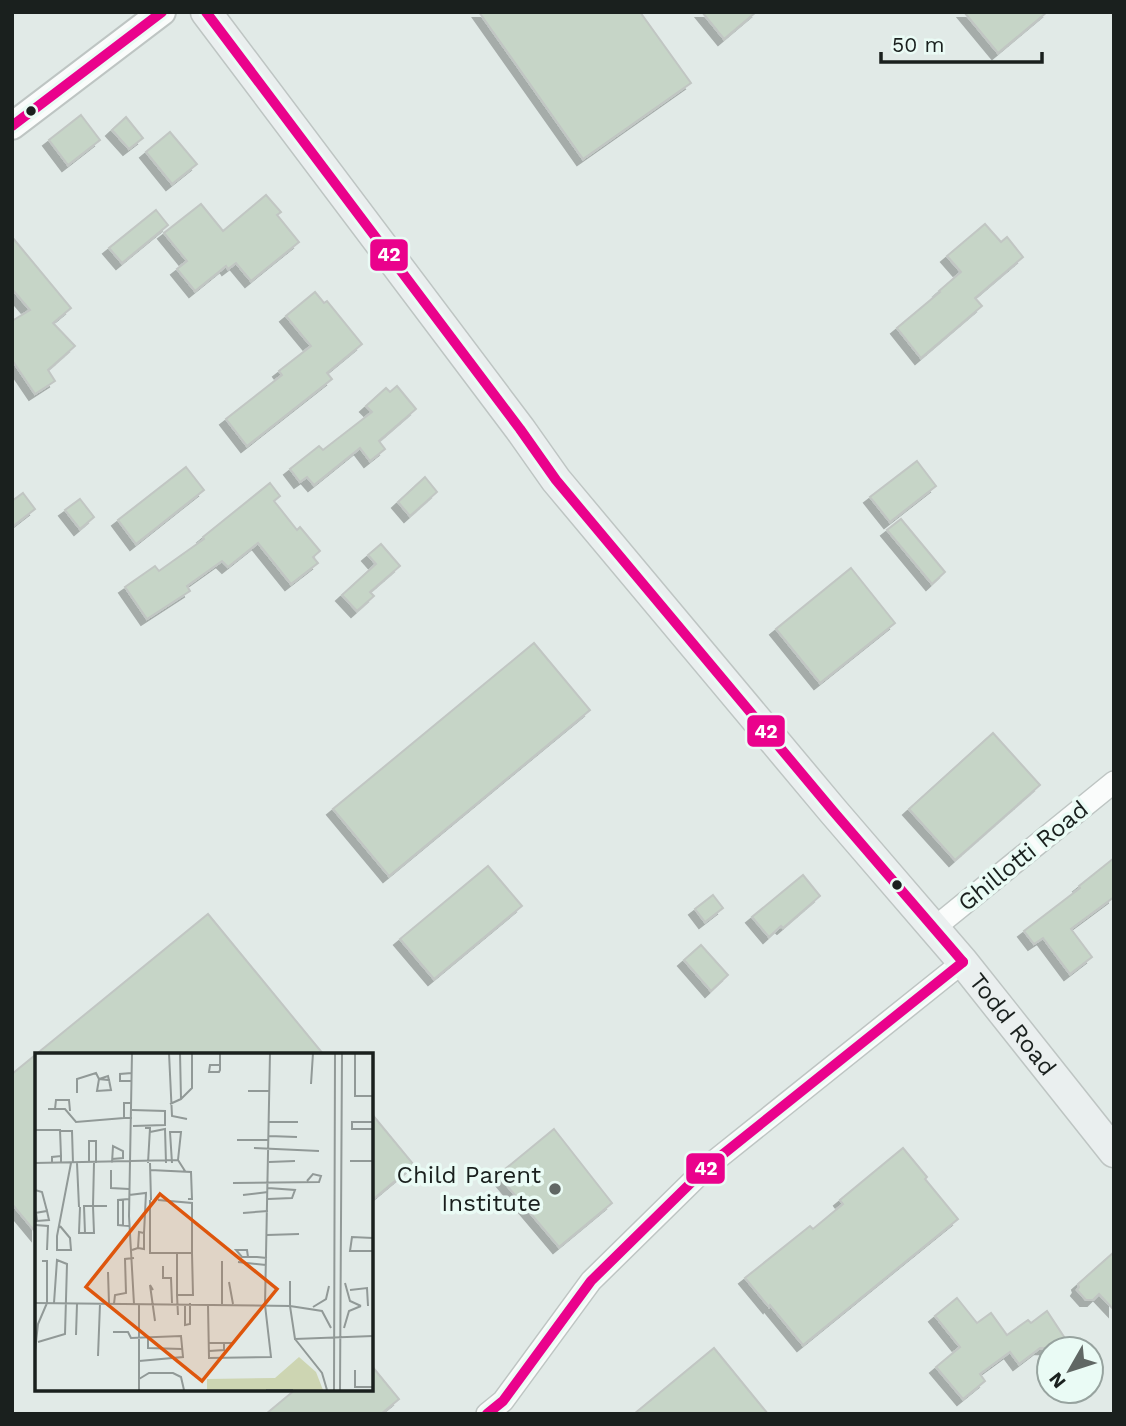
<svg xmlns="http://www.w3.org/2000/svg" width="1126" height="1426" font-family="'Work Sans',sans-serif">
	<defs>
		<filter id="shadow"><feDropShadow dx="-6" dy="6" stdDeviation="0" flood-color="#0004"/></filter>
	</defs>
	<rect width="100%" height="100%" fill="#e1eae7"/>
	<g fill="#c6d5c7" stroke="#c1c6c3" stroke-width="2" filter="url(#shadow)">
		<path d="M479 12H640L691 83 583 159Z"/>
		<path d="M702 12H756L724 39Z"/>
		<path d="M964 12H1047L998 53Z"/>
		<path d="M81 115 100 140 68 165 49 140Z"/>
		<path d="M126 117 143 138 129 149 112 130Z"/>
		<path d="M170 132 197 164 172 184 146 152Z"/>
		<path d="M266 195 281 212 277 215 299 242 251 281 236 263 228 269 226 266 195 291 177 269 187 261 164 233 201 204 223 231Z"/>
		<path d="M156 210 168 225 122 263 109 248Z"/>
		<path d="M985 224 1001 242 1007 237 1023 257 975 298 982 306 921 358 897 328 940 292 939 291 961 272 947 256Z"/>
		<path d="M12 237 71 308 53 323 75 346 48 370 55 381 35 394 12 360V321L30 310 12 289Z"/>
		<path d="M315 292 324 303 327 301 362 344 327 373 332 379 247 446 226 419 282 375 279 371 311 346 286 316Z"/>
		<path d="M397 386 416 409 379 441 385 449 370 461 360 448 314 485 307 477 300 482 290 469 319 446 323 450 372 412 366 406 386 388 390 392Z"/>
		<path d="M917 461 936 486 890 522 870 497Z"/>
		<path d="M186 467 204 490 136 544 118 520Z"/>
		<path d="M425 477 437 492 410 516 398 502Z"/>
		<path d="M270 483 280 496 274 501 297 530 300 527 320 551 313 557 318 563 291 584 258 543 228 567 222 561 187 586 190 591 147 619 125 587 155 566 159 571 204 539 203 537Z"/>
		<path d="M23 493 35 509 12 527V501Z"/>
		<path d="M80 499 94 517 80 529 65 510Z"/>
		<path d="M901 519 945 572 932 584 887 530Z"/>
		<path d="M381 544 400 566 370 592 374 596 357 611 342 595 376 564 368 555Z"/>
		<path d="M851 568 895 623 820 683 776 629Z"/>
		<path d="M534 643 590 710 389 876 333 809Z"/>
		<path d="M993 733 1040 785 955 860 909 809Z"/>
		<path d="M1114 858V897L1071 929 1092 957 1070 974 1043 938 1034 944 1024 931 1080 888 1079 886Z"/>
		<path d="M488 866 522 906 434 979 400 939Z"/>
		<path d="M803 875 820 896 783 928 781 926 769 937 752 917Z"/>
		<path d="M713 895 723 908 705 922 695 909Z"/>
		<path d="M208 914 324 1055H37V1234L12 1204V1074Z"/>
		<path d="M701 945 728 975 711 991 684 960Z"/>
		<path d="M371 1113 414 1165 371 1201Z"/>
		<path d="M554 1129 612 1203 559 1247 498 1175Z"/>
		<path d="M903 1148 927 1177 925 1179 958 1219 803 1345 770 1305 769 1307 745 1278 810 1226 813 1229 843 1204 840 1200Z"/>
		<path d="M1114 1252V1310L1099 1294 1093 1300H1086L1077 1290 1079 1287 1078 1284Z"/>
		<path d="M957 1298 977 1323 991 1313 1007 1335 1028 1320 1031 1323 1047 1311 1072 1349 1040 1348 1019 1364 1010 1352 980 1374 985 1381 963 1399 936 1367 960 1347 935 1316Z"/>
		<path d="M714 1348 768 1414H634Z"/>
		<path d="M371 1365 399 1399 381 1414H266L296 1389H371Z"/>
	</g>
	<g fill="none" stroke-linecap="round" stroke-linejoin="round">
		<defs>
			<g id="minor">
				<path d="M933 929 1114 782"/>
				<path d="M487 1414 503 1401 591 1281 707 1167 963 962"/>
			</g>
			<path id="tertiary" d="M12 126 162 12"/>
			<g id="secondary">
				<path id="s1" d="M206 12 520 429 556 480 833 811 963 962 1114 1152"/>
			</g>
		</defs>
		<use href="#minor" stroke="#bec5c3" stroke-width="24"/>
		<use href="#tertiary" stroke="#bec5c3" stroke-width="30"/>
		<use href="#secondary" stroke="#bec5c3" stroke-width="33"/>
		<use href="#minor" stroke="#fafcfb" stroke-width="21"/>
		<use href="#tertiary" stroke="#fafcfb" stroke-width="26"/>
		<use href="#secondary" stroke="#eaefef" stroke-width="30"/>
		<defs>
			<g id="bus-1">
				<path d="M206 12 520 429 556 480 833 811 963 962"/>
				<path d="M12 126 162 12"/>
				<path d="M487 1414 503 1401 591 1281 707 1167 963 962"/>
			</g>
		</defs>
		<use href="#bus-1" stroke="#eafbf5" stroke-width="16"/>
		<use href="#bus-1" stroke="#ea028c" stroke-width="10"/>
	</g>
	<g fill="#1a201e" stroke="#eafbf5" stroke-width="2.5">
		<circle cx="31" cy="111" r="6"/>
		<circle cx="897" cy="885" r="6"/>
	</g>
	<circle fill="#606764" stroke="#eafbf5" stroke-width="2.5" cx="555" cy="1189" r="7"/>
	<g text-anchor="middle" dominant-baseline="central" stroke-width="7" stroke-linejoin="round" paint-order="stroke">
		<g font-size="24" fill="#1a201e" stroke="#eafbf5">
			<text transform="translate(1023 856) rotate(-39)">Ghillotti Road</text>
			<text stroke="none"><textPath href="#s1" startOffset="1295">Todd Road</textPath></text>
		</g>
		<g font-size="24" fill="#1a201e" stroke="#eafbf5" text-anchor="end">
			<text x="541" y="1175">Child Parent<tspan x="541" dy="28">Institute</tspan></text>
		</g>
	</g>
	<g transform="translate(35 1053)">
		<rect width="338" height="338" fill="#e1eae7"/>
		<path d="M264 304 281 319 288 337H172V326L240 325Z" fill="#cdd5b2"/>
		<path fill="none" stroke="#919997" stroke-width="2" d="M97 0 94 163 99 251M134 0 137 63 152 66M320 0V43H338M185 12H175L174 19H184L185 17V0M97 20 85 21V28H97M276 31 278 0M213 38H235M42 40V26L61 20 64 26 74 27 73 23 64 26 62 38 76 37 74 27M146 46 157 35V0M97 50H89V65H97M135 51 146 46 145 0M13 56H30L41 69 89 65M20 56 21 47H34L35 58M97 57 130 58V72L98 73M234 69H263M338 69H317V76H338M110 75H115L113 110M0 77H25L26 103M25 78H37L38 110M115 79 130 76 131 110M234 83 262 84M202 87H234M219 95 284 98M315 108H338M234 109 260 108M0 110 143 107M17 110V104L26 103V110M42 110 44 154M54 110V88H61V110M59 110 58 153H72M77 110 78 93 88 98V105L77 106M115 110 116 147M137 110 135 79H146L143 107 150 118M76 117V135L94 136M115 117 156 119 157 146H153M198 130 284 129 286 123 278 121 272 128M0 137 7 139 12 158M94 142 111 140 109 180M208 142 233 139M88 146V173M94 146 83 147V172L94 173M233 146 257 145 260 137 233 135M115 147V200H157V150L123 147M49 153H58L59 180H50ZM45 154 44 180H49M0 160 12 158 14 167 2 168 1 160M208 160 233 158M0 172 13 173 12 197M25 173 35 185 36 197H22V183L36 110M232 182 264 181M338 185 317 184 315 198H338M97 197 103 195 104 179 109 180V196L103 195M142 201V242M213 204 212 197H201L207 204H222L232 205M187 208V251M203 209 231 212M128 213V225H136L137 250M73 219 74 251M255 228V252M194 229 198 251M310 230 315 248 326 253M118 237 115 232 120 268M315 237 332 235 333 253M0 250 255 253 260 286 338 283M79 251 80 242 91 240 90 206 99 205M150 251V272L155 271V250M104 252V337M173 252 174 305 236 304 230 252 235 0M255 253 287 258 296 275M278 254 291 246 294 233M143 262 142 242H158L157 200M309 275 314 258 326 253M78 279H93L96 285 146 283 148 304 104 308M41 282 42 251M113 284V295L147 296M260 286 287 320 292 337M3 289 30 281 32 211 22 207 19 250M174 290H199M0 298 3 271 12 250V208H7M174 298 189 297V290M63 303 65 251M0 307V337M320 317V334H338M104 326 114 320H138L146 324 149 337M231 337H258M299 337 300 0M305 337 307 0"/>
		<path fill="#de560d" fill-opacity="0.15" stroke="#de560d" stroke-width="3.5" d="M125 141 242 236 167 328 51 234Z"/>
		<rect width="338" height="338" fill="none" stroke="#1a201e" stroke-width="3.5"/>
	</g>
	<g stroke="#eafbf5" stroke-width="2.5">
		<rect x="369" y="238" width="40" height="34" rx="7" fill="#ea028c"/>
		<rect x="746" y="714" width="40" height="34" rx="7" fill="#ea028c"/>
		<rect x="685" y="1152" width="41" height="33" rx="7" fill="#ea028c"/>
	</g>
	<g font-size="19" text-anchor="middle" font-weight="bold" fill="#fff">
		<text x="389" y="261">42</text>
		<text x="766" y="738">42</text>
		<text x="706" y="1175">42</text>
	</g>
	<rect width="1126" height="1426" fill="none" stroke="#1a201e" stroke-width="28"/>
	<g transform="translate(1070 1370) rotate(231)"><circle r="33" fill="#eafbf5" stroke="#97a39f" stroke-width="2"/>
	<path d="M0-5L12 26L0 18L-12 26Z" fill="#606764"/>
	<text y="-10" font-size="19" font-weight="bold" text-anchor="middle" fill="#1a201e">N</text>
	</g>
	<path d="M881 52v10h161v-10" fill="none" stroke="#1a201e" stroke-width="3.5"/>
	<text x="892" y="52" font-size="21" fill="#1a201e" stroke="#eafbf5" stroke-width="5" paint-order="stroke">50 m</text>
</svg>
